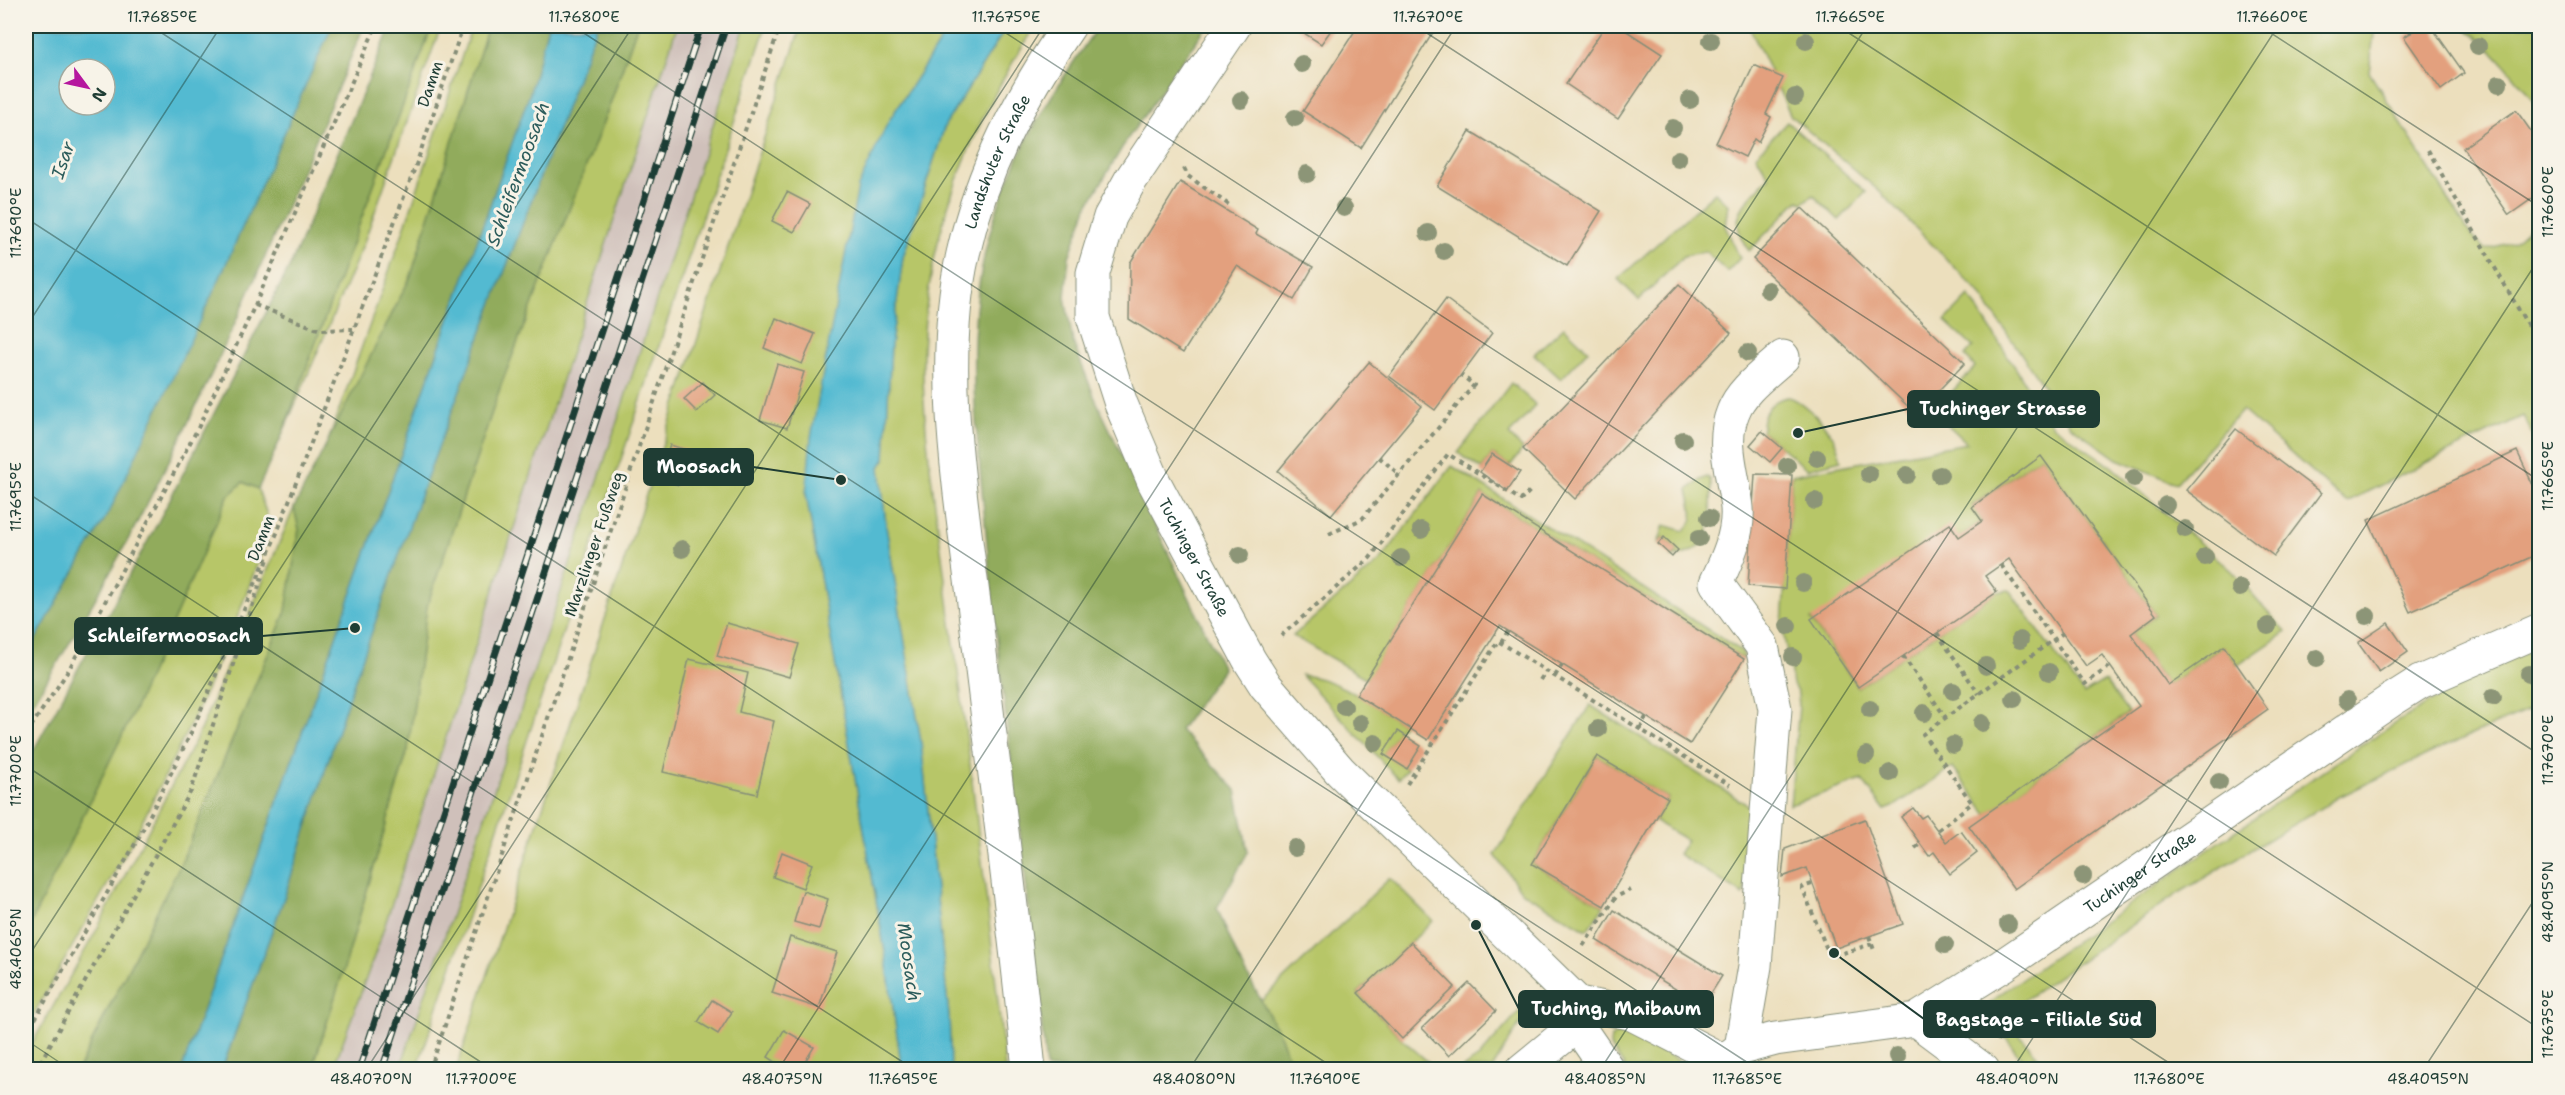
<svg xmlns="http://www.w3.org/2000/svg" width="2565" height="1095" font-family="'Shantell Sans',sans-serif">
	<rect width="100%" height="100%" fill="#f7f3e8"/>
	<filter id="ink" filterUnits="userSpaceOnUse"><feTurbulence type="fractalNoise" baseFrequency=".0167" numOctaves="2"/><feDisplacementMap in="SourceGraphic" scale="12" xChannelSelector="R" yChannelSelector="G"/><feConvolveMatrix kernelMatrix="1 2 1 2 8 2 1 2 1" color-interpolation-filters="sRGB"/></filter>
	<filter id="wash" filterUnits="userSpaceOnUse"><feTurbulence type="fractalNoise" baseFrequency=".008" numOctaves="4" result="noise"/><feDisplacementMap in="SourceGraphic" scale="24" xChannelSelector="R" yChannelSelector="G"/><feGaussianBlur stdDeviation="1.35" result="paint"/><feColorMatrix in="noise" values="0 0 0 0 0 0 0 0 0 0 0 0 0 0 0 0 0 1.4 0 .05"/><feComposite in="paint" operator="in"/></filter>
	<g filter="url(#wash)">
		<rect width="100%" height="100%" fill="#ecdfbd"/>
		<path fill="#cfc0ba" d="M677 26H745L594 493 400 1069 333 1070 379 943Z"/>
		<g fill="#b7c668" stroke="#6b824e" stroke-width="1.5">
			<path d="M432 26H441L363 245 280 440Z"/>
			<path d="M472 26H488L411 276 328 441 402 235Z"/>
			<path d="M637 26H677L379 943 333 1069 312 1070 347 959 408 749 427 606 501 385 609 107Z"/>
			<path d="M745 26H766L417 1069H400L594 493Z"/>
			<path d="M801 26H950L888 122 806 494 885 952 902 1069 456 1070Z"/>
			<path d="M1007 26H1035C972 123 926 234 923 352 922 408 929 463 937 519 944 572 951 625 959 679 976 809 992 939 1005 1069H951L949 1016 921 742 886 526 880 467 885 459 891 345 903 257 945 125Z"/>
			<path d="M1749 26H2375L2369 72 2472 237 2485 249 2514 242 2539 219V446L2523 416 2346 502 2242 410 2176 483 2117 459 2071 426 1978 291 1879 191 1791 116Z"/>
			<path d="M2462 26H2539V109C2517 79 2493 46 2462 26Z"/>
			<path d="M1787 122 1866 192 1839 220 1813 195 1803 203 1798 200 1749 251C1724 217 1746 202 1769 177L1756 155Z"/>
			<path d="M1715 192 1728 205 1725 226 1740 258 1727 272 1705 251 1684 256 1639 300 1618 279Z"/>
			<path d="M1969 296 2053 426 2111 466 2232 571 2286 632 2238 665 2223 646 2168 685 2131 634 2156 615 2041 456 1972 506 1982 521 1959 537 1811 620 1858 687 1997 592 2009 590 2084 694 2105 681 2128 713 1987 814 1953 767 1893 807 1885 810 1862 780 1790 805 1799 706 1798 694 1793 685 1782 625 1792 475 1967 443 1926 404 1941 390 1948 396 1975 367 1965 356 1973 347 1945 321Z"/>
			<path d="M1564 327 1588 350 1561 379 1534 354Z"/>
			<path d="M1511 383 1536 405 1509 435 1523 449 1510 466 1492 454 1482 469 1458 453Z"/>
			<path d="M1788 397C1801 399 1827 426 1833 437 1837 444 1839 452 1841 460L1807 469 1762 431C1761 414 1770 400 1788 397Z"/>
			<path d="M1452 466 1743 652 1744 659 1482 494 1367 679 1293 636 1381 560Z"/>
			<path d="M1707 477 1710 479 1711 485C1711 520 1716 551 1672 557L1678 550 1664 537 1658 544 1664 525 1684 531C1698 519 1691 506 1688 490L1698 481Z"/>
			<path d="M243 482 258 489 267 515 269 533 239 613 198 709 135 836 26 1028V933L132 715 228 496Z"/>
			<path d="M294 508 299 529 286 611 181 863 78 1069 26 1070V1054L96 931 198 735Z"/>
			<path d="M2539 646V706L2443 747 2339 797 2179 893 2014 1007 2004 1016 2048 1069H2029L1995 1023 1984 1018C1985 1000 2011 987 2025 977 2113 916 2201 854 2290 794 2370 739 2450 684 2539 646Z"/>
			<path d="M1301 675C1338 678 1372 705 1403 724L1384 753 1407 769 1398 779Z"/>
			<path d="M1590 705 1752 808 1744 895 1678 854 1687 840 1654 821 1668 798 1597 756 1532 864 1604 906 1587 930 1522 892 1495 855Z"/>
			<path d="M1390 878 1433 921 1358 993 1402 1039 1436 1069H1292L1281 1037 1261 1001Z"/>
			<path d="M1524 1006 1528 1010 1492 1069H1461L1479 1057Z"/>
			<path d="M1623 1031 1678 1060 1681 1069H1626L1610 1046 1611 1037Z"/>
		</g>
		<g fill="#91ab5c" stroke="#587448" stroke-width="1.5">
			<path d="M332 26H364C265 260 165 499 26 713V656L111 508Z"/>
			<path d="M391 26H432L280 440 258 489 243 482 228 496 132 715 26 933V764L157 524 292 262Z"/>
			<path d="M488 26H548L530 93 182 1069 78 1070 181 863 286 611 299 529 294 508 411 276Z"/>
			<path d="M597 26H637L609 107 501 385 427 606 408 749 347 959 312 1069 222 1070 285 895 348 699 421 493Z"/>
			<path d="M1098 26H1207L1126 141 1087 207 1069 257 1065 297 1073 342 1094 396 1223 669 1180 730 1236 790 1248 852 1217 908 1238 958 1281 1037 1292 1069H1046C1030 890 1002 711 986 532 978 444 965 354 982 267 1000 172 1044 104 1098 26Z"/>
		</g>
		<g fill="#53bad1" stroke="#397c82" stroke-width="1.5" fill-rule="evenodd">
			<path d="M26 26H332L218 282 111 508 26 656ZM69 69H105V105H69Z"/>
			<path d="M548 26H597L421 493 348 699 285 895 222 1069H182L530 93Z"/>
			<path d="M950 26H1007L945 125 903 257 891 345 885 459 880 467 886 526 921 742 949 1016 951 1069 902 1070 885 952 806 494 811 437 858 187 888 122Z"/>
		</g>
		<g id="blocks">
			<g fill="#e3a07e">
				<path d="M1293 26H1334L1321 44Z"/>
				<path d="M1358 26H1437L1361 148 1303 111Z"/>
				<path d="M1605 26H1619L1662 54 1618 119 1566 84Z"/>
				<path d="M2421 26H2431L2464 73 2441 90 2404 37Z"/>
				<path d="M1754 65 1783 78 1766 114 1771 117 1758 142 1754 139 1745 157 1716 143Z"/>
				<path d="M2516 110 2540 144V193L2509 215 2463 148Z"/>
				<path d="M1470 131 1601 211 1567 266 1437 186Z"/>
				<path d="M1180 182 1258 230 1256 234 1313 267 1294 300 1237 266 1183 353 1129 319 1130 263Z"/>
				<path d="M787 192 810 204 794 232 772 221Z"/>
				<path d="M1802 208 1965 363 1916 414 1753 259Z"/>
				<path d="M1679 284 1731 333 1575 499 1523 449Z"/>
				<path d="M1446 299 1492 333 1435 410 1389 376Z"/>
				<path d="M776 318 815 334 802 364 764 348Z"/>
				<path d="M1369 362 1422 406 1331 515 1278 471Z"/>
				<path d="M777 364 804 372 787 428 760 420Z"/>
				<path d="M703 382 715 395 697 412 684 399Z"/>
				<path d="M2236 429 2321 493 2274 556 2186 490Z"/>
				<path d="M1762 431 1782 448 1770 462 1750 445Z"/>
				<path d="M670 445 690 451 679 485 658 479Z"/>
				<path d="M2517 451 2540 500V553L2410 612 2368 520Z"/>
				<path d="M1492 454 1520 472 1507 491 1480 472Z"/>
				<path d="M2041 456 2156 615 2131 634 2168 685 2224 646 2268 709 2014 889 1969 826 2139 706 2102 655 2086 666 2009 559 1985 576 1997 592 1858 687 1811 619 1950 524 1959 537 1982 521 1972 507Z"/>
				<path d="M1755 474 1792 475 1785 589 1748 586Z"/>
				<path d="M1482 494 1744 659 1690 744 1500 626 1428 740 1356 695Z"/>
				<path d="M1664 537 1678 550 1672 557 1658 544Z"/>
				<path d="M727 623 799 644 789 677 717 656Z"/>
				<path d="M2388 623 2408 652 2379 672 2358 643Z"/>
				<path d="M689 659 748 673 739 712 774 721 757 794 663 772Z"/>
				<path d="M1398 731 1421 746 1407 769 1383 754Z"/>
				<path d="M1597 756 1668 798 1604 906 1532 864Z"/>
				<path d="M1913 808 1921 818 1926 815 1946 842 1961 831 1977 853 1950 874 1934 852 1929 856 1901 817Z"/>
				<path d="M1865 819 1903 924 1836 948 1807 868 1782 877 1785 849Z"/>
				<path d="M782 852 812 864 803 888 773 877Z"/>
				<path d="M803 891 828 899 819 929 794 922Z"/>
				<path d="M1614 910 1722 976 1703 1006 1596 940Z"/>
				<path d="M790 937 837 952 819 1008 772 993Z"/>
				<path d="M1411 942 1455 987 1402 1039 1358 993Z"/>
				<path d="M1469 983 1496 1011 1449 1056 1422 1028Z"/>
				<path d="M712 1000 732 1012 718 1034 698 1022Z"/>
				<path d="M784 1030 814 1047 800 1070H788L768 1057Z"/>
			</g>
		</g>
	</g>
	<g filter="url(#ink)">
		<use href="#blocks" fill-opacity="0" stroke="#868e78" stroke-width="1.5"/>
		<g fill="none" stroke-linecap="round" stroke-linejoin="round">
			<defs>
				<g id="minor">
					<path id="s1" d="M1234 26 1130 181 1110 217 1093 273V317L1121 404 1154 482 1250 661 1266 686 1340 771 1578 1003 1630 1013 1722 1060"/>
					<path d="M1578 1003 1577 1025 1608 1070"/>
					<path d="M1916 1020 1983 1070"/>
					<path d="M1741 1048 1755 966 1775 709 1762 646 1716 583C1727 560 1739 534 1737 508 1734 475 1720 444 1733 412 1741 390 1766 373 1783 357"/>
					<path d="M1522 1070 1577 1025"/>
					<path id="s2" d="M1711 1070 1741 1048 1775 1039 1916 1020 2002 966 2390 701 2420 682 2540 630"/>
				</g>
				<g id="major">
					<path id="s3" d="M1029 1070C1014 914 992 758 974 603 960 491 938 365 963 254 982 169 1021 96 1069 26"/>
				</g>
			</defs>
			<use href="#minor" stroke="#868e78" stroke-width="35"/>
			<use href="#major" stroke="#868e78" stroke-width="35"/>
			<g stroke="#868e78" stroke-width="4" stroke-dasharray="4.5 4.5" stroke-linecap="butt">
				<path d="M2410 33 2413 26"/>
				<path d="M2428 150 2540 347"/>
				<path d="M1184 168 1188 176 1232 207"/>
				<path d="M255 305 320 330 353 329"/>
				<path d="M1379 457 1400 475"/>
				<path d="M1329 534 1362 519 1474 385 1461 375"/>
				<path d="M2001 565 2085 684 2110 666"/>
				<path d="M1937 633 1979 694"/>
				<path d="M1281 636 1370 558 1448 454 1521 500 1530 491"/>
				<path d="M1501 643 1508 631"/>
				<path d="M1903 656 1946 718"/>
				<path d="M1555 676 1562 665"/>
				<path d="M1540 680 1546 671"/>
				<path d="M1640 729 1646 717"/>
				<path d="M26 734 68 671 198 428 255 305 376 26"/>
				<path d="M1407 784 1498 641 1730 785"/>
				<path d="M1938 830 1972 803 1923 734 2063 633"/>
				<path d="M1915 848 1920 844"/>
				<path d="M1812 884 1802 887 1830 957 1872 944"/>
				<path d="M1869 936 1875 953"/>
				<path d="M1583 946 1616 897 1630 890"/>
				<path d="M26 1035 139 837 190 735 277 533 416 165 463 26"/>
				<path d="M36 1070 191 791 268 559"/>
				<path d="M430 1070 780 26"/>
			</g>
			<use href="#minor" stroke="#fff" stroke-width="33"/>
			<use href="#major" stroke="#fff" stroke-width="33"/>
			<defs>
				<g id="rail">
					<path d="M359 1070 701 26"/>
					<path d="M382 1070 726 26"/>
				</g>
			</defs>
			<use href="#rail" stroke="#1f3d34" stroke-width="7"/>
			<use href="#rail" stroke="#f7f3e8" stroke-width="4.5" stroke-dasharray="14" stroke-linecap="butt"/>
		</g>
		<g fill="#8c9577">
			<circle cx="1711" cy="41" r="9"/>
			<circle cx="1806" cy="41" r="9"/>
			<circle cx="2478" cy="46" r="9"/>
			<circle cx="1302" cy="64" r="9"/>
			<circle cx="2499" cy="84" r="9"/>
			<circle cx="1795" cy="97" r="9"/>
			<circle cx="1241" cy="100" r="9"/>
			<circle cx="1690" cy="100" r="9"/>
			<circle cx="1295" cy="118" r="9"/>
			<circle cx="1673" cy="128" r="9"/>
			<circle cx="1678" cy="159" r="9"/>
			<circle cx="1307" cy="174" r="9"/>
			<circle cx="1344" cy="208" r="9"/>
			<circle cx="1428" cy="233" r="9"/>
			<circle cx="1444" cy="251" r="9"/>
			<circle cx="1768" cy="290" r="9"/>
			<circle cx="1748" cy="353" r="9"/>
			<circle cx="1683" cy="440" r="9"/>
			<circle cx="1817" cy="458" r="9"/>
			<circle cx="1787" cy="466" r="9"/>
			<circle cx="1869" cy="474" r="9"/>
			<circle cx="1907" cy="475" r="9"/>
			<circle cx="1940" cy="475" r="9"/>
			<circle cx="2134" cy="478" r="9"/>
			<circle cx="1815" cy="501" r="9"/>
			<circle cx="2166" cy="505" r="9"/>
			<circle cx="1709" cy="518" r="9"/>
			<circle cx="2185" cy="529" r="9"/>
			<circle cx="1421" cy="530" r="9"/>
			<circle cx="1699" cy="538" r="9"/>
			<circle cx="682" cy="549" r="9"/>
			<circle cx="1240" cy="555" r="9"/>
			<circle cx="2205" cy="557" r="9"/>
			<circle cx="1401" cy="558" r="9"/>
			<circle cx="1803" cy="583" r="9"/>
			<circle cx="2240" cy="588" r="9"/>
			<circle cx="2367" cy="616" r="9"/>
			<circle cx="1788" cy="626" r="9"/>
			<circle cx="2268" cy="626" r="9"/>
			<circle cx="2020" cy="640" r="9"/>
			<circle cx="1793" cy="657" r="9"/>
			<circle cx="2317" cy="658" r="9"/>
			<circle cx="1986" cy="666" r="9"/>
			<circle cx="2049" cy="672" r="9"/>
			<circle cx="2529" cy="674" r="9"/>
			<circle cx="1953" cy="691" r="9"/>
			<circle cx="2493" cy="697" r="9"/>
			<circle cx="2014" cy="699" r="9"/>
			<circle cx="2347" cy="700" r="9"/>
			<circle cx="1344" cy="707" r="9"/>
			<circle cx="1870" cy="709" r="9"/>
			<circle cx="1924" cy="713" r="9"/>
			<circle cx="1360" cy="723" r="9"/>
			<circle cx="1982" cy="723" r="9"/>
			<circle cx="1598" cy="729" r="9"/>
			<circle cx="1375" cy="743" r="9"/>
			<circle cx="1953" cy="745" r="9"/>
			<circle cx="1866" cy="755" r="9"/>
			<circle cx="1890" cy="773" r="9"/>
			<circle cx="2219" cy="782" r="9"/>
			<circle cx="1295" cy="848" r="9"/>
			<circle cx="2083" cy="876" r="9"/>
			<circle cx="2008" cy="924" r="9"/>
			<circle cx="1945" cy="945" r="9"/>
			<circle cx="2001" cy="1033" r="9"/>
			<circle cx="1897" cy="1056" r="9"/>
		</g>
	</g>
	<path fill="none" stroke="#1f3d34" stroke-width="1.5" stroke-opacity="0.45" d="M151 26 1759 1070M573 26 2180 1070M995 26 2540 1029M1416 26 2540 755M1838 26 2540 481M2260 26 2540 207M26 218 1337 1070M26 327 221 26M26 492 915 1070M26 766 493 1070M26 960 633 26M26 1040 71 1070M366 1070 1044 26M778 1070 1456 26M1189 1070 1867 26M1600 1070 2278 26M2012 1070 2540 257M2423 1070 2540 891"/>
	<g text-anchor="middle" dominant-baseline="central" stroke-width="6" stroke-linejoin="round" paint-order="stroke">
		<g font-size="16" fill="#1f3d34" stroke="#f7f3e8">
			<text transform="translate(430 84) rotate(-71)">Damm</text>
			<text stroke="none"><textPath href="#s3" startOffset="920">Landshuter Straße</textPath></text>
			<text transform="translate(261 538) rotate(-68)">Damm</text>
			<text transform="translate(594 544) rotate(-71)">Marzlinger Fußweg</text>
			<text stroke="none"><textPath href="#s1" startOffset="592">Tuchinger Straße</textPath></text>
			<text stroke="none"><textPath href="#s2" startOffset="483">Tuchinger Straße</textPath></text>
		</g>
		<g font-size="18" font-style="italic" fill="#2c5c5b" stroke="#f7f3e8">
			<text transform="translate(63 160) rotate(-71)">Isar</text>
			<text transform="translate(518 174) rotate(-70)">Schleifermoosach</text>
			<text transform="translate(909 962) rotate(82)">Moosach</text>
		</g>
	</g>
	<path fill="none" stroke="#1f3d34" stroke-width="2" d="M1798 433L1908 409M841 480L753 467M355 628L262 636M1476 925L1519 1009M1834 953L1924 1019"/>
	<g fill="#1f3d34" stroke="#f7f3e8" stroke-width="2">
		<circle cx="1798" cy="433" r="6"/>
		<circle cx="841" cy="480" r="6"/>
		<circle cx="355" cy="628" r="6"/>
		<circle cx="1476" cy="925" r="6"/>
		<circle cx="1834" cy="953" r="6"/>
	</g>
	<g fill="#1f3d34" stroke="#1f3d34" stroke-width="2">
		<rect x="1908" y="391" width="191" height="36" rx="6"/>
		<rect x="644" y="449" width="109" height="36" rx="6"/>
		<rect x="75" y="618" width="187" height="36" rx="6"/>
		<rect x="1519" y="991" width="194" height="36" rx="6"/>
		<rect x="1924" y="1001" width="231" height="36" rx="6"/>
	</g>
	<g font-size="18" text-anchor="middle" font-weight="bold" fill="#fff">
		<text x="2003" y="415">Tuchinger Strasse</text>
		<text x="699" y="473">Moosach</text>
		<text x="169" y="642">Schleifermoosach</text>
		<text x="1616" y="1015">Tuching, Maibaum</text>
		<text x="2039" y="1026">Bagstage - Filiale Süd</text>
	</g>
	<rect width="2565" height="1095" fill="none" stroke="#f7f3e8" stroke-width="66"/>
	<g transform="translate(87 87) rotate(123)"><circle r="28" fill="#f7f3e8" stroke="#a1aaa0" stroke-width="1.5"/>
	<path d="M0-4.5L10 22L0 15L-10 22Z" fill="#b5179e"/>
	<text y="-9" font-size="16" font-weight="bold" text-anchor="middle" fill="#1f3d34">N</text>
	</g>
	<rect x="33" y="33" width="2499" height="1029" fill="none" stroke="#1f3d34" stroke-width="2"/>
	<g font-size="15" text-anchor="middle" fill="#1f3d34">
		<text x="162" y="22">11.7685°E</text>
		<text x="584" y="22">11.7680°E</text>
		<text x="1006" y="22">11.7675°E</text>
		<text x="1428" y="22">11.7670°E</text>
		<text x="1850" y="22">11.7665°E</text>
		<text x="2272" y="22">11.7660°E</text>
		<text transform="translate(2548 202) rotate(-90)" y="5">11.7660°E</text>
		<text transform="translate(16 223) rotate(-90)" y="5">11.7690°E</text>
		<text transform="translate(2548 476) rotate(-90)" y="5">11.7665°E</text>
		<text transform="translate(16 497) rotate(-90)" y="5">11.7695°E</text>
		<text transform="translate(2548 750) rotate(-90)" y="5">11.7670°E</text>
		<text transform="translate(16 771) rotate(-90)" y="5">11.7700°E</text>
		<text transform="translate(2548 902) rotate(-90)" y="5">48.4095°N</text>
		<text transform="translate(16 949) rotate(-90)" y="5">48.4065°N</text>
		<text transform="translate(2548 1024) rotate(-90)" y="5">11.7675°E</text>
		<text x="371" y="1084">48.4070°N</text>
		<text x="481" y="1084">11.7700°E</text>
		<text x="782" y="1084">48.4075°N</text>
		<text x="903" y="1084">11.7695°E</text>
		<text x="1194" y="1084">48.4080°N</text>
		<text x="1325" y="1084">11.7690°E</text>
		<text x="1605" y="1084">48.4085°N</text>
		<text x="1747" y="1084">11.7685°E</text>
		<text x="2017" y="1084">48.4090°N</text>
		<text x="2169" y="1084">11.7680°E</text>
		<text x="2428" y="1084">48.4095°N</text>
	</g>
</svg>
